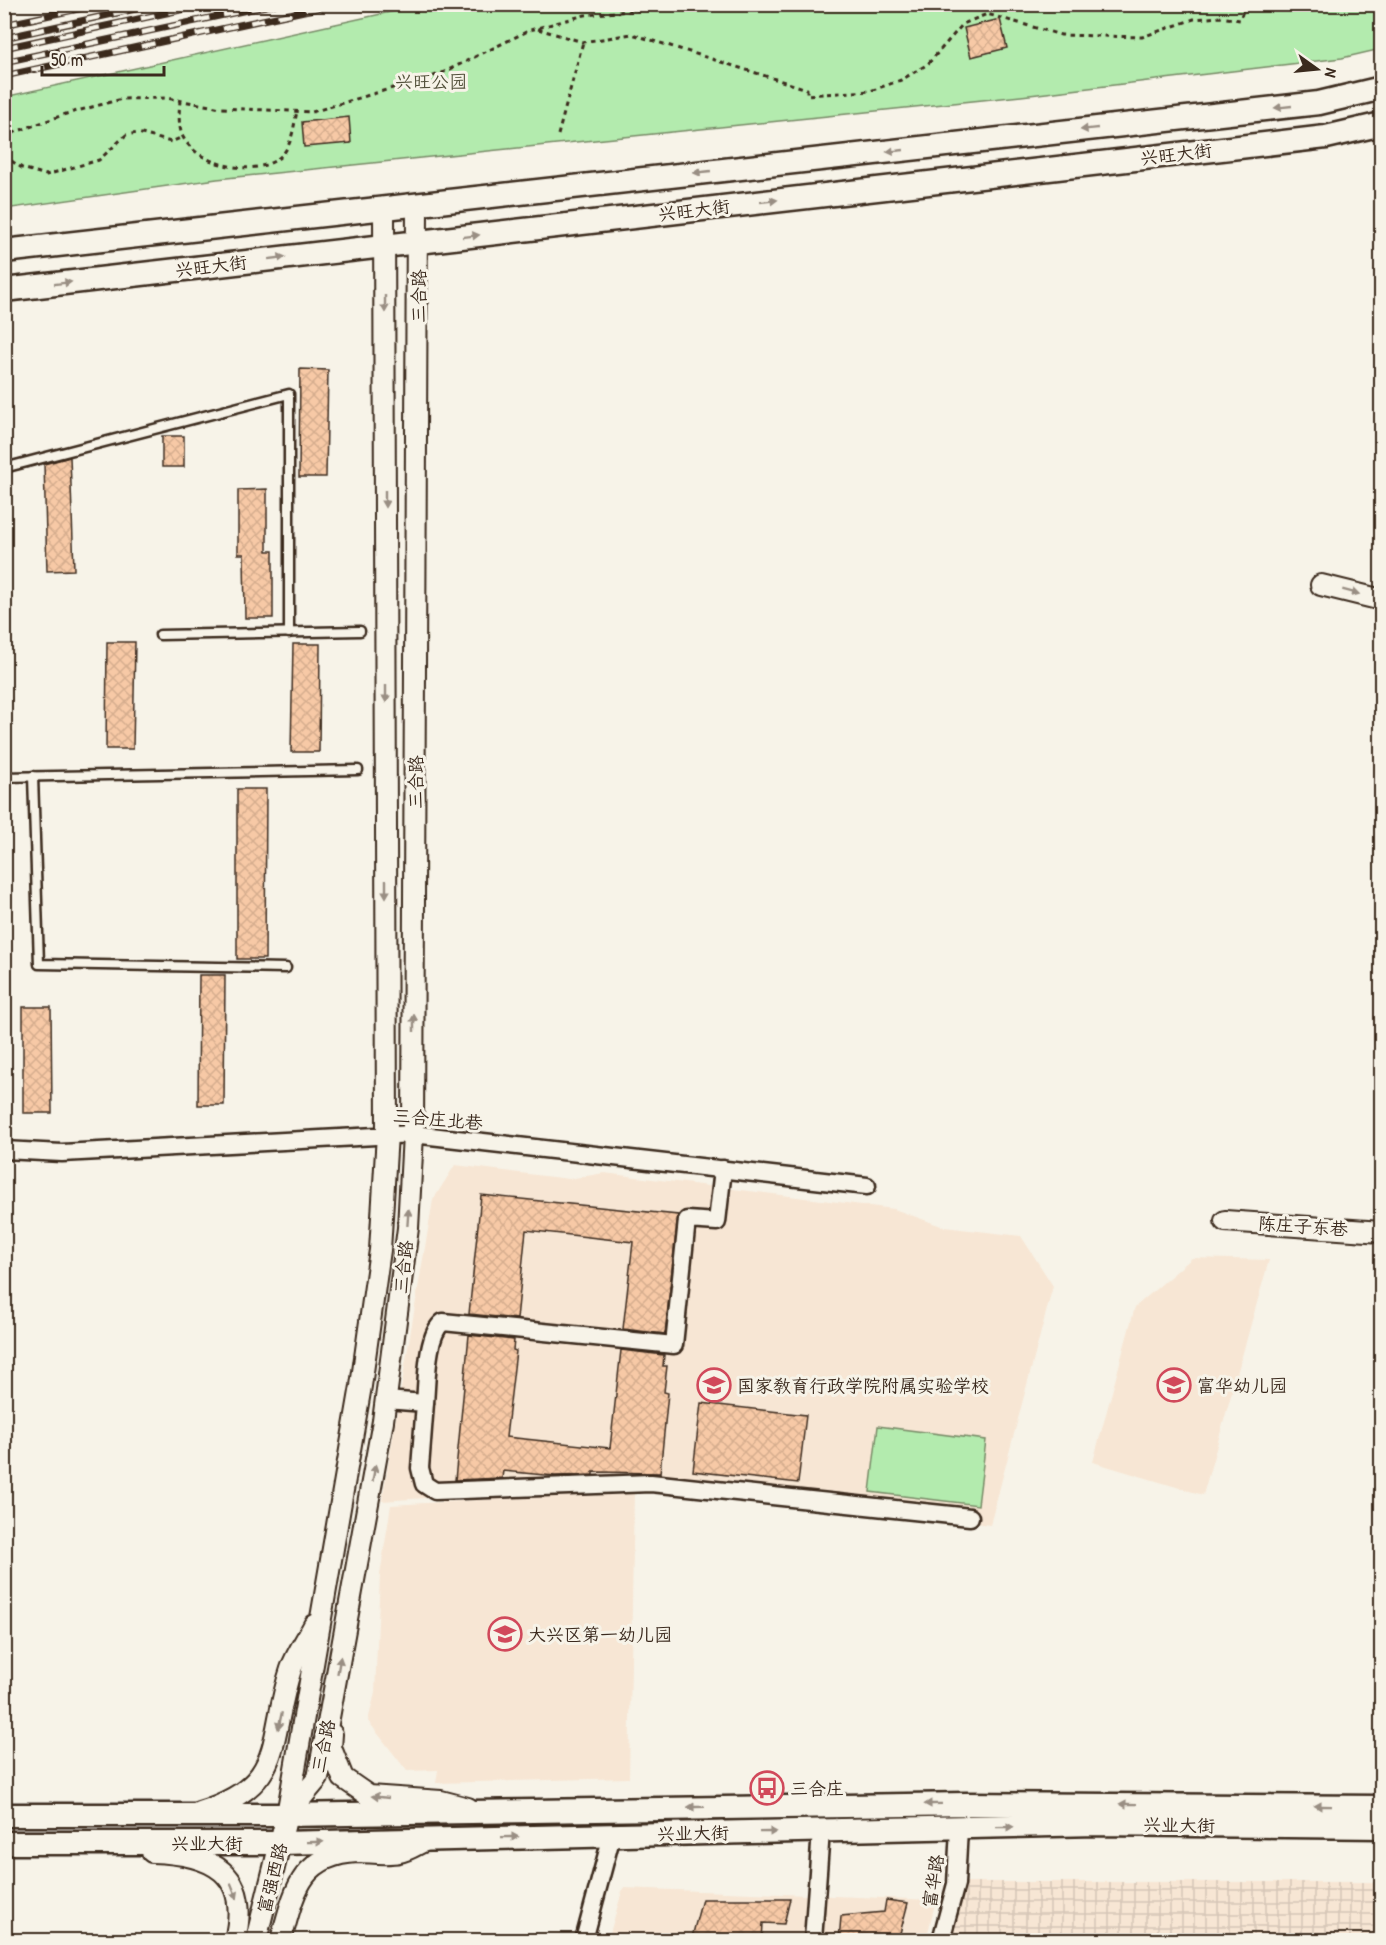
<svg xmlns="http://www.w3.org/2000/svg" width="1386" height="1945" font-family="'Patrick Hand','LXGW WenKai TC',sans-serif">
	<defs>
		<pattern id="industrial-grid" width="8" height="8" patternUnits="userSpaceOnUse" patternTransform="scale(1.5)"><rect width="8" height="8" fill="#f7e6d4"/><path d="M0 4h8M4 0v8" fill="none" stroke="#d5c5b6"/></pattern>
		<pattern id="building-cross-hatch" width="8" height="8" patternUnits="userSpaceOnUse" patternTransform="scale(1.5)"><rect width="8" height="8" fill="#f7c9a6"/><path d="M0 0l8 8M0 8l8-8" fill="none" stroke="#d5ad8e"/></pattern>
	</defs>
	<rect width="100%" height="100%" fill="#f7f3e8"/>
	<filter id="ink" filterUnits="userSpaceOnUse"><feTurbulence type="fractalNoise" baseFrequency=".0167" numOctaves="2"/><feDisplacementMap in="SourceGraphic" scale="12" xChannelSelector="R" yChannelSelector="G"/><feConvolveMatrix kernelMatrix="1 2 1 2 8 2 1 2 1" color-interpolation-filters="sRGB"/></filter>
	<g filter="url(#ink)">
		<g fill="#f7e6d4">
			<path d="M455 1165 569 1179 604 1173 894 1209 944 1227 1021 1236 1053 1286 990 1525 641 1483 382 1501 433 1200Z"/>
			<path d="M1192 1258 1269 1260 1203 1495 1093 1462 1135 1307Z"/>
			<path d="M634 1491 629 1778 436 1783 438 1770 407 1771 368 1721 375 1693 380 1575 391 1505Z"/>
			<path d="M623 1888 936 1900 926 1940H608Z"/>
		</g>
		<path fill="url(#industrial-grid)" d="M965 1882H1381V1940H949Z"/>
		<g fill="#b3ebae" stroke="#778a66" stroke-width="1.5">
			<path d="M422 5H1381V49L1342 58 1021 96 217 179 5 209 4 97Z"/>
			<path d="M878 1426 986 1440 978 1505 870 1492Z"/>
		</g>
		<g fill="url(#building-cross-hatch)" stroke="#3b2a1e" stroke-width="1.5">
			<path d="M1000 19 1007 48 971 57 964 28Z"/>
			<path d="M349 117 351 143 304 147 302 122Z"/>
			<path d="M300 369 328 370 326 477H299Z"/>
			<rect x="162" y="436" width="22" height="31"/>
			<path d="M70 457 74 570 47 571 44 464Z"/>
			<path d="M267 489V551H273V618H245L244 554H238V490Z"/>
			<path d="M107 642H135L133 749H106Z"/>
			<path d="M293 644H320L319 752H291Z"/>
			<path d="M237 789H266L265 959H237Z"/>
			<path d="M199 975H225L224 1105H198Z"/>
			<path d="M23 1007H51L52 1113H23Z"/>
			<path d="M481 1195 678 1215 665 1334 623 1329 633 1242 526 1230 517 1319 469 1314Z"/>
			<path d="M469 1335 514 1340 513 1350 516 1351 506 1437 610 1448 621 1350 664 1355 663 1366H667L664 1392 668 1393 660 1473 593 1472V1475L555 1476 503 1471 502 1478 455 1480Z"/>
			<path d="M701 1403 806 1415 798 1483 693 1471Z"/>
			<path d="M702 1899H790L784 1924 763 1923 762 1941H691Z"/>
			<path d="M886 1900 908 1903 898 1941H839L841 1916 884 1912Z"/>
		</g>
		<g fill="none" stroke-linecap="round" stroke-linejoin="round">
			<defs>
				<g id="service">
					<path d="M4 468 289 394V633"/>
					<path d="M160 635 360 631"/>
					<path d="M33 776 39 964 286 968"/>
					<path d="M4 777 358 770"/>
				</g>
				<g id="minor">
					<path d="M4 1150 62 1153 413 1134 867 1186"/>
					<path d="M386 1400 425 1403 420 1468 424 1484 435 1491 651 1483 970 1517"/>
					<path d="M425 1403C427 1382 426 1335 443 1322L674 1345 687 1220 717 1222 723 1169"/>
					<path d="M584 1940 612 1835"/>
					<path d="M813 1940 821 1831"/>
					<path d="M941 1940 956 1884 959 1828"/>
				</g>
				<g id="tertiary">
					<path d="M1321 585 1382 600"/>
					<path d="M1225 1221 1382 1232"/>
					<path d="M332 1734 331 1748 343 1778 369 1796 441 1801 468 1808"/>
					<path d="M199 1812C288 1785 267 1741 291 1669 296 1654 307 1639 314 1625"/>
					<path d="M287 1815 318 1778 383 1421 408 1228 413 1134 417 204"/>
					<path d="M152 1852C213 1854 251 1873 235 1940"/>
					<path d="M256 1940 287 1815 361 1386 380 1250 387 1134 384 209"/>
					<path d="M281 1940C294 1894 299 1855 357 1852 370 1852 386 1855 399 1852 407 1851 416 1845 424 1841"/>
				</g>
				<g id="secondary">
					<path d="M4 251 1319 103 1382 88"/>
					<path d="M4 290 1326 137 1382 124"/>
					<path d="M4 1815H287L966 1804 1382 1807"/>
					<path d="M4 1843H281L1097 1824 1382 1827"/>
				</g>
			</defs>
			<use href="#service" stroke="#3b2a1e" stroke-width="13"/>
			<use href="#minor" stroke="#3b2a1e" stroke-width="21"/>
			<use href="#tertiary" stroke="#3b2a1e" stroke-width="24"/>
			<use href="#secondary" stroke="#3b2a1e" stroke-width="27"/>
			<g stroke="#3b2a1e" stroke-width="3" stroke-dasharray="4.5 4.5" stroke-linecap="butt">
				<path d="M538 29 583 42 632 34 807 89V95L870 91 901 80 928 64 963 24 987 14 1061 35 1142 37 1194 19 1220 17 1240 20 1245 4"/>
				<path d="M180 100C179 112 178 127 183 137 199 167 259 179 282 155 292 145 294 125 297 111"/>
				<path d="M558 135 583 42"/>
				<path d="M4 136 66 114 122 99 167 98 221 108 312 112 440 74 530 30 585 15 639 10 661 4"/>
				<path d="M4 156 22 168 46 175 99 160 126 135 138 133 171 142 183 137"/>
			</g>
			<use href="#service" stroke="#f7f3e8" stroke-width="8"/>
			<use href="#minor" stroke="#f7f3e8" stroke-width="16"/>
			<use href="#tertiary" stroke="#f7f3e8" stroke-width="20"/>
			<use href="#secondary" stroke="#f7f3e8" stroke-width="22"/>
			<defs>
				<g id="rail">
					<path d="M4 25 101 4"/>
					<path d="M4 38 158 4"/>
					<path d="M4 48 208 4"/>
					<path d="M4 62 275 4"/>
					<path d="M4 76 336 4"/>
				</g>
			</defs>
			<use href="#rail" stroke="#3b2a1e" stroke-width="7"/>
			<use href="#rail" stroke="#f7f3e8" stroke-width="4.5" stroke-dasharray="14" stroke-linecap="butt"/>
		</g>
		<defs><path id="oneway-solid" d="M-6-.8H1V-3.2L6.5 0L1 3.2V.8H-6Z" transform="scale(1.5)"/></defs>
		<g fill="#998e83">
			<use href="#oneway-solid" transform="translate(1283 107) rotate(174)"/>
			<use href="#oneway-solid" transform="translate(1089 129) rotate(174)"/>
			<use href="#oneway-solid" transform="translate(895 151) rotate(174)"/>
			<use href="#oneway-solid" transform="translate(702 172) rotate(174)"/>
			<use href="#oneway-solid" transform="translate(769 201) rotate(-7)"/>
			<use href="#oneway-solid" transform="translate(471 236) rotate(-7)"/>
			<use href="#oneway-solid" transform="translate(277 258) rotate(-7)"/>
			<use href="#oneway-solid" transform="translate(63 283) rotate(-7)"/>
			<use href="#oneway-solid" transform="translate(385 304) rotate(90)"/>
			<use href="#oneway-solid" transform="translate(385 499) rotate(90)"/>
			<use href="#oneway-solid" transform="translate(1351 592) rotate(15)"/>
			<use href="#oneway-solid" transform="translate(386 694) rotate(90)"/>
			<use href="#oneway-solid" transform="translate(386 889) rotate(90)"/>
			<use href="#oneway-solid" transform="translate(414 1023) rotate(-90)"/>
			<use href="#oneway-solid" transform="translate(408 1217) rotate(-86)"/>
			<use href="#oneway-solid" transform="translate(374 1473) rotate(-80)"/>
			<use href="#oneway-solid" transform="translate(339 1665) rotate(-80)"/>
			<use href="#oneway-solid" transform="translate(280 1721) rotate(102)"/>
			<use href="#oneway-solid" transform="translate(380 1797) rotate(-174)"/>
			<use href="#oneway-solid" transform="translate(933 1804) rotate(179)"/>
			<use href="#oneway-solid" transform="translate(1128 1804) rotate(-179)"/>
			<use href="#oneway-solid" transform="translate(1323 1806) rotate(-179)"/>
			<use href="#oneway-solid" transform="translate(696 1807) rotate(179)"/>
			<use href="#oneway-solid" transform="translate(1005 1827) rotate(-1)"/>
			<use href="#oneway-solid" transform="translate(768 1832) rotate(-1)"/>
			<use href="#oneway-solid" transform="translate(510 1837) rotate(-1)"/>
			<use href="#oneway-solid" transform="translate(315 1842) rotate(-1)"/>
			<use href="#oneway-solid" transform="translate(234 1891) rotate(68)"/>
		</g>
	</g>
	<defs>
		<symbol id="school-ring" viewBox="-11 -11 22 22"><circle r="9.5" fill="#f7f3e8" stroke="#d1495b" stroke-width="1.5"/><path d="M0-5L7-2L0 1L-7-2ZM-4 1L0 2.5L4 1V4Q0 6-4 4Z" fill="#d1495b"/></symbol>
		<symbol id="bus-ring" viewBox="-11 -11 22 22"><circle r="9.5" fill="#f7f3e8" stroke="#d1495b" stroke-width="1.5"/><path d="M-5-6H5V4H4V6H2V4H-2V6H-4V4H-5ZM-3.5-4V0h7V-4ZM-3.5 1.2v1.5H-2V1.2ZM2 1.2v1.5H3.5V1.2Z" fill="#d1495b"/></symbol>
	</defs>
	<g fill-rule="evenodd">
		<use href="#school-ring" x="695" y="1366" width="38" height="38"/>
		<use href="#school-ring" x="1155" y="1366" width="38" height="38"/>
		<use href="#school-ring" x="486" y="1615" width="38" height="38"/>
		<use href="#bus-ring" x="748" y="1769" width="38" height="38"/>
	</g>
	<g text-anchor="middle" dominant-baseline="central" stroke-width="6" stroke-linejoin="round" paint-order="stroke">
		<g font-size="18" fill="#53513b" stroke="#f7f3e8">
			<text x="431" y="81">兴旺公园</text>
		</g>
		<g font-size="18" fill="#3b2a1e" stroke="#f7f3e8">
			<text transform="translate(1176 154) rotate(-7)">兴旺大街</text>
			<text transform="translate(694 210) rotate(-7)">兴旺大街</text>
			<text transform="translate(211 266) rotate(-7)">兴旺大街</text>
			<text transform="translate(418 296) rotate(-90)">三合路</text>
			<text transform="translate(415 782) rotate(-90)">三合路</text>
			<text transform="translate(438 1119) rotate(5)">三合庄北巷</text>
			<text transform="translate(1303 1226) rotate(4)">陈庄子东巷</text>
			<text transform="translate(403 1267) rotate(-84)">三合路</text>
			<text transform="translate(323 1746) rotate(-78)">三合路</text>
			<text transform="translate(1179 1825) rotate(1)">兴业大街</text>
			<text transform="translate(693 1833) rotate(-1)">兴业大街</text>
			<text x="207" y="1843">兴业大街</text>
			<text transform="translate(272 1878) rotate(-76)">富强西路</text>
			<text transform="translate(933 1881) rotate(-81)">富华路</text>
		</g>
		<g font-size="18" fill="#3b2a1e" stroke="#f7f3e8" text-anchor="start">
			<text x="737" y="1385">国家教育行政学院附属实验学校</text>
			<text x="1197" y="1385">富华幼儿园</text>
			<text x="528" y="1634">大兴区第一幼儿园</text>
			<text x="790" y="1788">三合庄</text>
		</g>
	</g>
	<rect width="1386" height="1945" fill="none" stroke="#f7f3e8" stroke-width="24"/>
	<rect x="12" y="12" width="1362" height="1921" fill="none" stroke="#3b2a1e" stroke-width="2" filter="url(#ink)"/>
	<g transform="translate(1317 69) rotate(105)" stroke="#f7f3e8" stroke-width="4.5" paint-order="stroke">
	<path d="M0-4.5L10 22L0 15L-10 22Z" fill="#3b2a1e"/>
	<text y="-9" font-size="16" font-weight="bold" text-anchor="middle" fill="#3b2a1e">N</text>
	</g>
	<path d="M42 66v9h122v-9" fill="none" stroke="#3b2a1e" stroke-width="3"/>
	<text x="51" y="66" font-size="18" fill="#3b2a1e" stroke="#f7f3e8" stroke-width="4.5" paint-order="stroke">50 m</text>
</svg>
